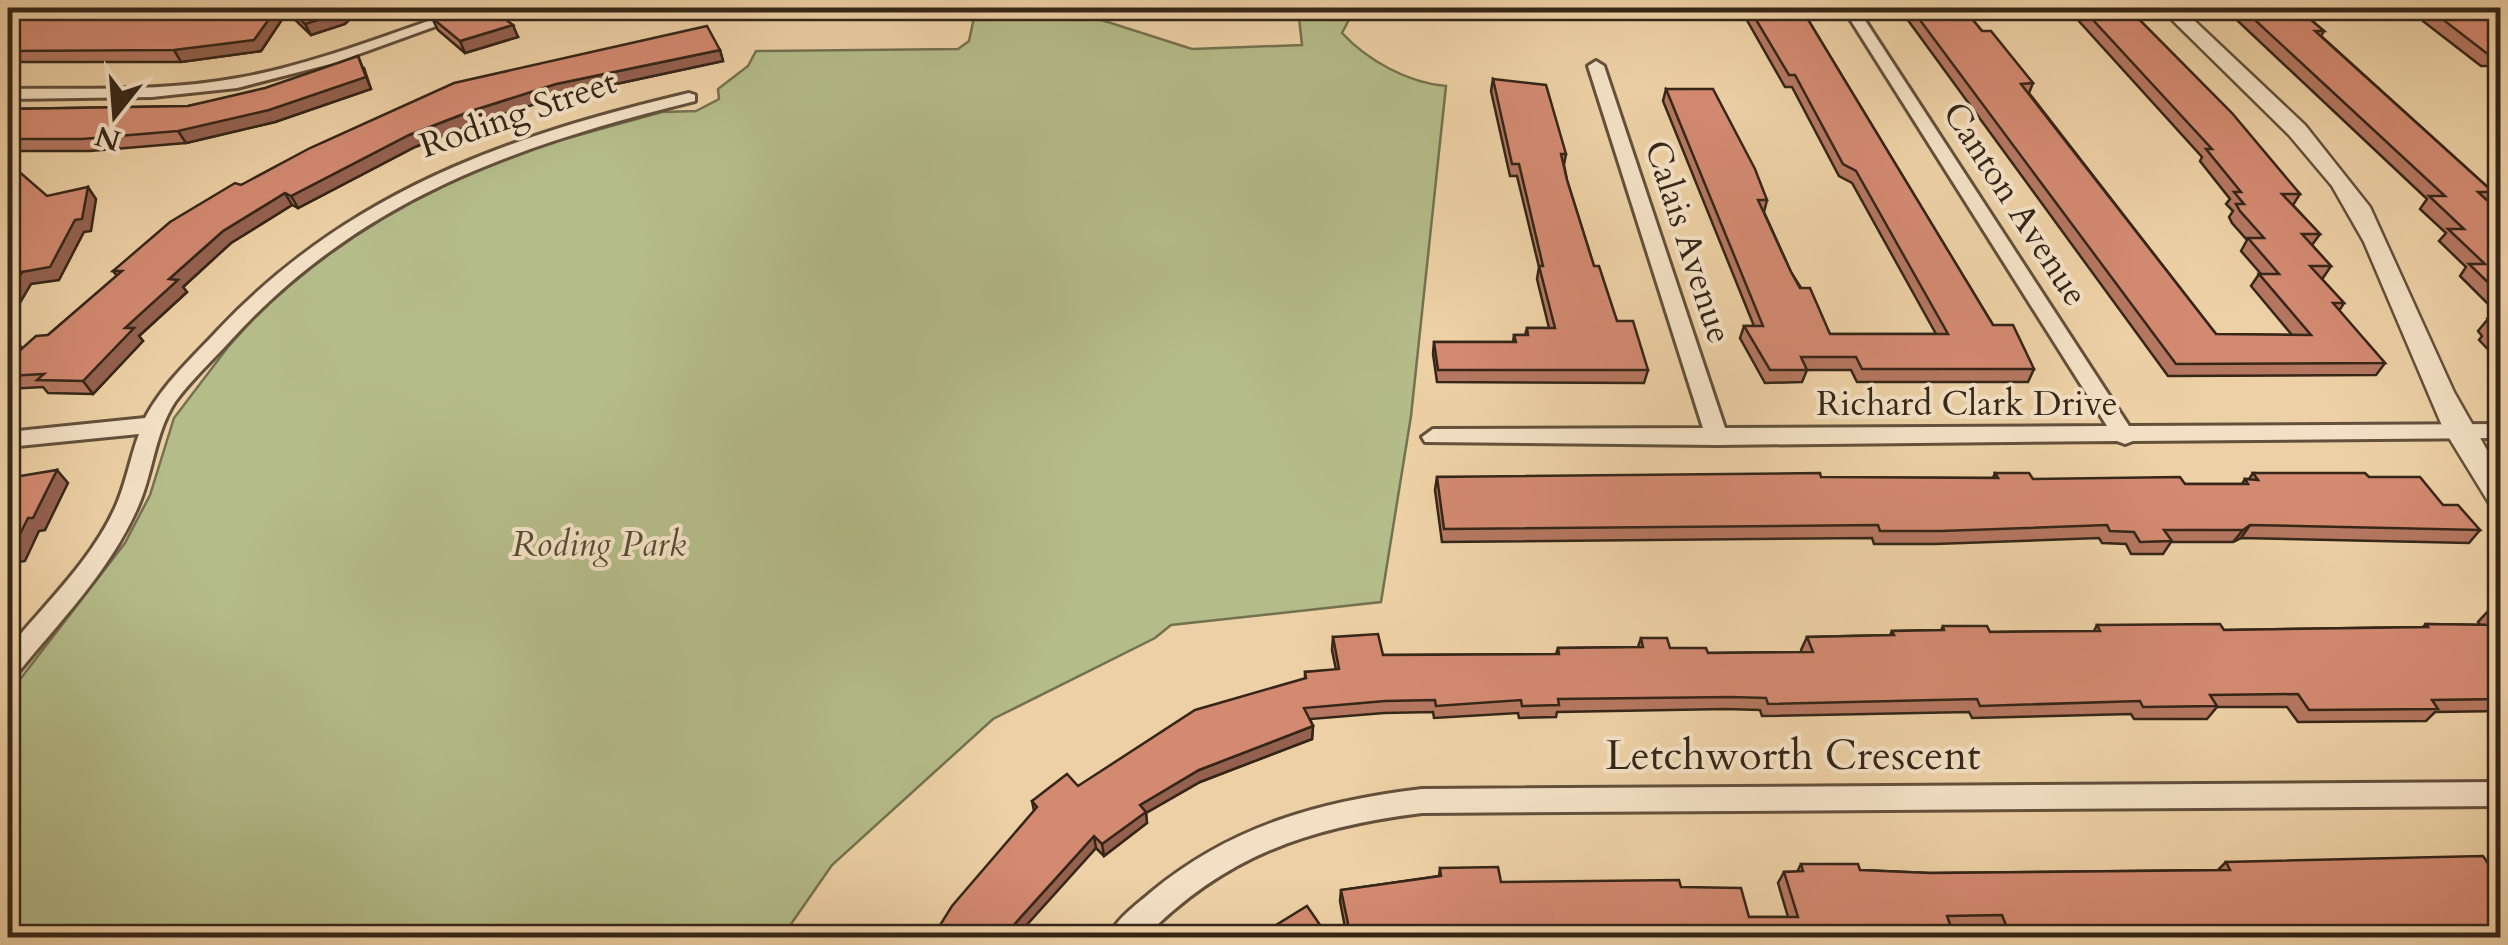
<svg xmlns="http://www.w3.org/2000/svg" width="2508" height="945" font-family="Cardo,serif">
	<rect width="100%" height="100%" fill="#edd0a5"/>
	<filter id="stains"><feTurbulence type="fractalNoise" baseFrequency=".002" numOctaves="4"/><feColorMatrix values="0 0 0 0 .2 0 0 0 0 .09 0 0 0 0 .02 0 0 0 .5 -.17"/></filter>
	<radialGradient id="worn" r=".72"><stop offset=".6" stop-color="#630" stop-opacity="0"/><stop offset="1" stop-color="#630" stop-opacity=".3"/></radialGradient>
	<path fill="#b4bc89" stroke="#747150" stroke-width="2.5" d="M976 8H1064L1192 49 1302 45 1298 8H1355L1342 33C1367 60 1408 83 1446 86L1411 416 1381 602 1171 625 1155 638 993 719 832 865 782 937H8V695L125 543 150 495 174 418 228 347 274 296 315 260 407 201 521 151 662 112 696 111 719 99 718 89 748 66 756 51 958 49 969 41Z"/>
	<g fill="none" stroke-linecap="round" stroke-linejoin="round">
		<defs>
			<g id="minor">
				<path d="M466 8H486L334 63 237 88 152 97 8 99V89C84 88 163 92 238 78 316 64 391 33 466 8Z"/>
				<path d="M1843 8H1857L2129 426 2500 424V438L2133 441 2125 444 2117 441 1717 445 1425 442 1422 437 1433 429 1703 428 1588 66 1596 61 1604 66 1725 428 2107 426Z"/>
				<path d="M689 93 695 95V101C514 146 360 199 231 340 213 360 191 380 175 402 154 434 153 475 137 509 109 572 59 622 17 674L8 677V649C45 604 91 561 115 508 126 484 130 458 139 434L8 447V432L145 418C163 384 192 358 218 330 349 191 508 136 689 93Z"/>
				<path d="M2500 782V806L1422 813C1310 827 1225 855 1144 938H1108C1116 919 1135 906 1150 893 1230 826 1321 801 1422 789Z"/>
			</g>
			<path id="tertiary" d="M2160 8H2181L2305 125 2370 207 2454 392 2500 473V506L2489 503 2443 428 2364 242 2332 186 2289 135Z"/>
		</defs>
		<use href="#minor" stroke="#63503b" stroke-width="6"/>
		<use href="#tertiary" stroke="#63503b" stroke-width="5"/>
		<use href="#minor" fill="#f3e0c4" fill-rule="evenodd"/>
		<use href="#tertiary" fill="#f3e0c4" fill-rule="evenodd"/>
	</g>
	<g fill="#b57761" stroke="#352618" stroke-width="2.5">
		<path d="M8 8H362L345 24 311 35 287 12 261 51 181 62H8Z"/>
		<path d="M412 8H490L518 37 465 53 438 30 432 18 456 10 424 18Z"/>
		<path d="M1740 8H1801L1993 325 2034 369 2028 382H1857L1851 370H1807L1802 382 1765 383 1740 338 1744 326H1754L1663 101 1666 89 1767 200 1764 212 1791 272 1830 334H1936L1852 183 1839 176 1792 87H1785Z"/>
		<path d="M1899 8H1963L1982 31 2033 83 2029 93 2216 334 2292 335 2251 286 2259 274H2261L2241 251 2247 240 2232 223 2229 217 2233 211 2226 204 2230 199 2200 161 2202 157 2067 8H2128L2300 194 2293 205 2320 234 2312 245 2331 266 2323 278H2321L2344 303 2339 311 2385 363 2376 375 2168 376Z"/>
		<path d="M2224 8H2297L2324 31 2321 36 2493 192 2487 200 2500 212V316L2460 276 2466 267 2439 241 2446 233 2420 209 2427 199Z"/>
		<path d="M2406 8H2474L2500 28V76L2488 66H2481Z"/>
		<path d="M720 50 723 61 560 96 476 123 415 147 298 208 292 205 231 243 183 287 187 292 139 336 143 341 93 394 48 393 43 387 8 389V338L13 337 22 348 48 335 117 276 113 271 241 185Z"/>
		<path d="M364 68 371 89 275 122 186 143 90 151H8V109L188 106Z"/>
		<path d="M1493 79 1566 154 1564 165 1567 180 1594 266 1617 321 1648 370 1644 383 1437 382 1433 354 1434 342H1513L1514 335H1525L1527 328H1549L1537 279 1539 267 1517 176H1510L1491 91Z"/>
		<path d="M2488 319H2500V362L2479 340 2482 336 2478 331Z"/>
		<path d="M1995 473 2033 479 2185 484H2242L2245 479H2249L2253 473 2369 477 2443 505 2480 530 2469 543 2241 538 2233 542H2171L2163 554H2131L2126 544 2102 543 2099 538 1935 544H1874L1872 538 1442 542 1435 490 1437 477 1993 478Z"/>
		<path d="M2490 609H2500V711L2435 712 2426 721 2298 722 2287 707H2217L2207 719H2134L2131 714 1972 718 1969 712 1762 716 1760 710 1726 709 1557 712 1556 717 1519 718 1518 713 1434 718 1433 712 1384 713 1310 719 1313 726 1312 739 1200 782 1146 813 1147 823 1104 856 1096 848 1034 811 1032 801 1078 786 1305 679V672L1336 670 1332 650 1333 637 1383 655 1556 654 1558 648 1638 647 1641 638 1670 648 1708 653 1802 652 1801 650 1807 637 1890 635 1892 631 1941 630 1943 626 1990 632 2094 631 2097 625 2224 630 2423 627 2426 624 2480 625 2478 622Z"/>
		<path d="M2226 862 2500 938H1997L1993 926 1951 927 1955 938H1347L1340 901 1341 890 1439 876 1440 868 1501 882 1681 887 1749 917H1788L1778 883 1784 872H1797L1801 864 1860 870 1930 873 2218 870Z"/>
	</g>
	<g fill="#94614f" stroke="#352618" stroke-width="2.5">
		<path d="M277 8H285L287 12 261 51 181 62 174 50Z"/>
		<path d="M345 8H362L345 24 311 35 305 24Z"/>
		<path d="M419 8H465L424 18Z"/>
		<path d="M513 25 518 37 465 53 460 41Z"/>
		<path d="M720 50 723 61 560 96 476 123 415 147 298 208 291 196 409 135 471 111 556 84Z"/>
		<path d="M358 56 371 89 275 122 186 143 178 131Z"/>
		<path d="M88 187 96 199 91 231 84 232 59 280 31 284 8 323V294L22 272Z"/>
		<path d="M285 193 292 205 231 243 183 287 187 292 139 336 143 341 93 394 83 381 125 328 169 279 223 231Z"/>
		<path d="M13 337 23 350 8 376V347Z"/>
		<path d="M57 470 68 483 45 530 39 531 25 561 8 564V549Z"/>
		<path d="M2250 525 2241 538 2233 542 2243 530Z"/>
		<path d="M1313 726 1312 739 1200 782 1146 813 1147 823 1104 856 1102 844 1140 805 1199 770Z"/>
		<path d="M1094 836 1096 848 1015 938H1002Z"/>
	</g>
	<g fill="#d38a71" stroke="#352618" stroke-width="2.5">
		<path d="M8 8H277L254 40 174 50 8 51Z"/>
		<path d="M288 8H345L340 13 305 24Z"/>
		<path d="M463 8H490L513 25 460 41 432 18Z"/>
		<path d="M1749 8H1801L1993 325H2013L2034 369H1862L1856 357H1801L1807 370H1770L1744 326H1763L1666 89H1713L1755 169 1767 200H1758L1791 272 1800 288H1810L1830 334H1948L1856 171 1843 164 1795 75H1789Z"/>
		<path d="M1911 8H1963L1982 31H1991L2033 83 2021 84 2216 334 2311 335 2259 274H2279L2248 238H2264L2240 211 2236 204H2244L2234 192H2241L2206 149H2212L2082 8H2128L2232 113 2300 194H2282L2320 234H2302L2331 266H2310L2344 303H2333L2385 363 2176 364Z"/>
		<path d="M2242 8H2297L2324 31H2315L2493 192H2478L2500 212V216H2491L2500 225V294L2469 264H2485L2448 229H2464L2429 196H2445Z"/>
		<path d="M2428 8H2474L2500 28V58L2496 55H2489Z"/>
		<path d="M707 26 720 50 556 84 471 111 409 135 291 196 285 193 223 231 169 279 178 280 125 328H134L83 381 37 380 44 374 8 376V361L36 336 48 335 122 271H113L170 222 235 183 241 185 310 148 454 83Z"/>
		<path d="M358 56 366 77 269 110 178 131 82 139H8V109L188 106 265 88Z"/>
		<path d="M1493 79 1546 85 1566 154H1561L1567 180 1594 266H1599L1617 321H1633L1648 370H1438L1434 342H1516L1514 335H1528L1527 328H1555L1539 266H1543L1519 164H1512Z"/>
		<path d="M8 162 47 196 88 187 82 219 75 220 50 267 22 272 8 294V224L11 218 8 215Z"/>
		<path d="M2488 319H2500V339L2489 327H2496Z"/>
		<path d="M57 470 33 518H28L13 548 8 549V478Z"/>
		<path d="M1820 473 1821 477 1998 478 1995 473H2029L2033 479 2180 477 2185 484H2248L2245 479 2258 480 2253 473H2365L2369 477H2420L2443 505H2458L2480 530 2250 525 2243 530H2164L2172 541 2140 542 2134 532 2110 531 2107 525 1941 531H1880L1878 525 1444 529 1437 477Z"/>
		<path d="M2490 609H2500V622Z"/>
		<path d="M2220 624 2224 630 2428 627 2426 624 2500 625V699L2432 700 2438 709 2309 710 2298 694 2210 695 2217 706 2143 707 2140 701 1980 706 1977 699 1768 704 1766 698 1731 697 1558 699 1559 705 1522 706 1521 700 1436 706 1435 700 1385 701 1304 708 1313 726 1199 770 1140 805 1146 812 1102 844 1094 836 1002 938H932L952 906 1037 807 1032 801 1067 774 1078 786 1195 710 1306 678 1305 672 1339 669 1333 637 1378 634 1383 655 1559 654 1558 648 1643 647 1641 638H1667L1670 648H1706L1708 653 1813 652 1807 637 1894 635 1892 631 1944 630 1943 626H1987L1990 632 2100 631 2097 625Z"/>
		<path d="M2483 856 2496 875H2500V938H2011L2002 915 1947 916 1955 938H1351L1341 890 1441 876 1440 868 1498 867 1501 882 1679 880 1681 887 1741 888 1749 917H1798L1784 872 1803 871 1801 864H1858L1860 870 1930 873 2230 870 2226 862Z"/>
		<path d="M1307 906 1329 938H1255Z"/>
	</g>
	<g text-anchor="middle" dominant-baseline="central" stroke-width="8" stroke-linejoin="round" paint-order="stroke">
		<g font-size="35" fill="#352618" stroke="#f3e0c4">
			<text transform="translate(518 114) rotate(-19)">Roding Street</text>
			<text transform="translate(2015 204) rotate(57)">Canton Avenue</text>
			<text transform="translate(1688 242) rotate(72)">Calais Avenue</text>
			<text x="1967" y="404">Richard Clark Drive</text>
		</g>
		<g font-size="35" font-style="italic" fill="#554c34" stroke="#f3e0c4">
			<text x="599" y="545">Roding Park</text>
		</g>
		<g font-size="42" fill="#352618" stroke="#f3e0c4">
			<text x="1793" y="755">Letchworth Crescent</text>
		</g>
	</g>
	<rect width="2508" height="945" fill="none" stroke="#edd0a5" stroke-width="40"/>
	<rect x="10" y="10" width="2488" height="925" fill="none" stroke="#352618" stroke-width="5"/>
	<rect x="20" y="20" width="2468" height="905" fill="none" stroke="#352618" stroke-width="2.5"/>
	<g transform="translate(115 115) rotate(197)" stroke="#f3e0c4" stroke-width="8" paint-order="stroke">
	<path d="M0-8L18 38L0 25L-18 38Z" fill="#352618"/>
	<text y="-15" font-size="28" font-weight="bold" text-anchor="middle" fill="#352618">N</text>
	</g>
	<rect width="100%" height="100%" filter="url(#stains)"/>
	<rect width="100%" height="100%" fill="url(#worn)"/>
</svg>
